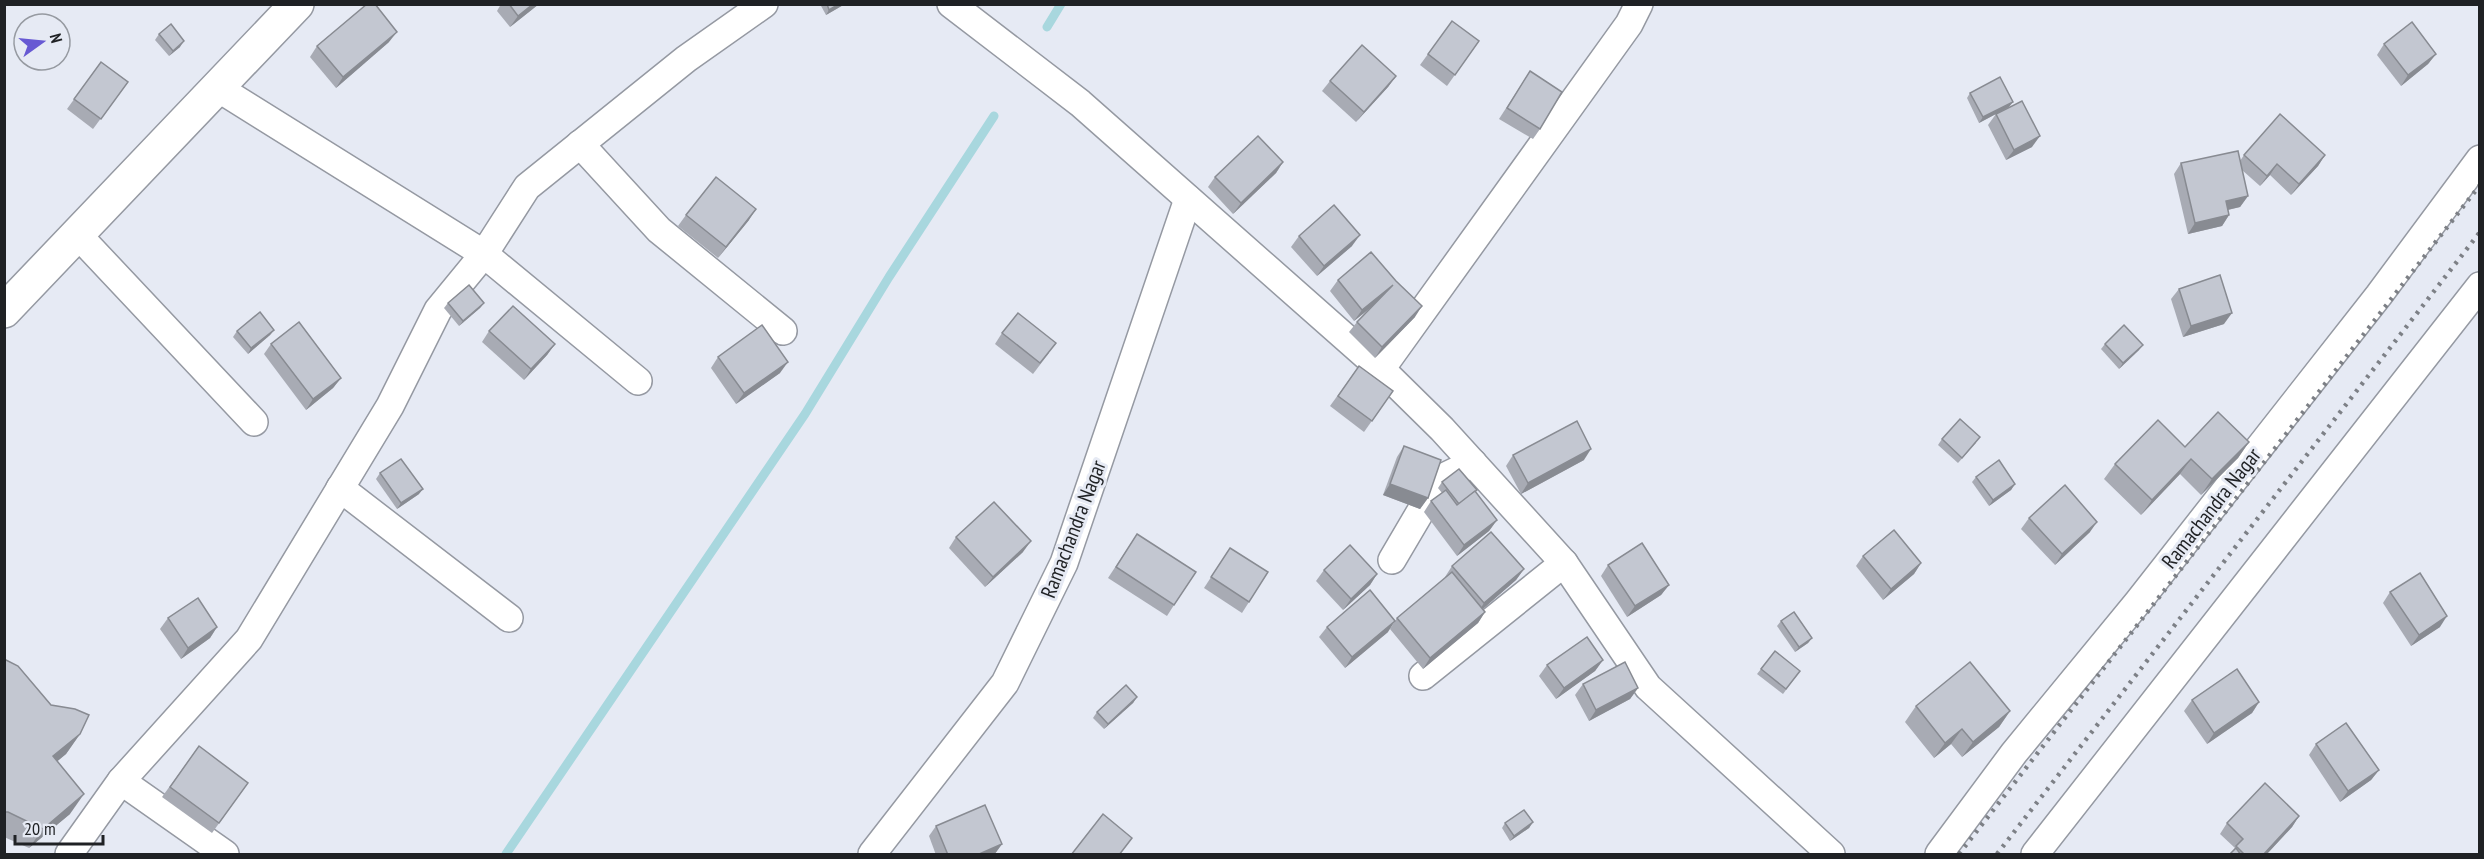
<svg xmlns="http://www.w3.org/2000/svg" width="2484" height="859" font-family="'PT Sans Narrow',sans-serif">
	<rect width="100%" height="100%" fill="#e6eaf4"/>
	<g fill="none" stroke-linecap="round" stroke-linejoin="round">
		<g stroke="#a8d7de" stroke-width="9">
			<path d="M1047 27 1061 4"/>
			<path d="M506 854 805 414 889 277 994 116"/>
		</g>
		<defs>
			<g id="minor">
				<path d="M951 4 1080 103 1381 369 1442 429 1564 563 1648 687 1831 854"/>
				<path d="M218 88 484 254 638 381"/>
				<path d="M580 144 659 230 783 331"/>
				<path d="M77 234 254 422"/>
				<path d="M1381 369 1629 24 1639 4"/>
				<path d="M340 488 509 618"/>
				<path d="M1392 560 1435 487 1446 476 1473 463"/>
				<path d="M1423 676 1564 563"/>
				<path d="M121 781 225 854"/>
				<path d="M69 854 121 781 249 639 390 406 438 310 484 254 527 187 686 59 764 4"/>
				<path d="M872 854 1005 683 1064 563 1188 199"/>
				<path d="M1939 854 2014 753 2138 602 2379 295 2480 159"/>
				<path d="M2035 854 2480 286"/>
			</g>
			<path id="tertiary" d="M4 311 297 4"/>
		</defs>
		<use href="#minor" stroke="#9599a2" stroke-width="30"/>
		<use href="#tertiary" stroke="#9599a2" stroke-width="36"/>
		<use href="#minor" stroke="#fff" stroke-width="27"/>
		<use href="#tertiary" stroke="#fff" stroke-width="33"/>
		<g stroke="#7d8086" stroke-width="4.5" stroke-dasharray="3 6" stroke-linecap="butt">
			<path d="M1959 854 2480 185"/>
			<path d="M1997 854 2480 232"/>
		</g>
	</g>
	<g fill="#a8abb4">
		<path d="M501 4H539L510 27 497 11Z"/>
		<path d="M820 4H845L826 15Z"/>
		<path d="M159 34 180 47 169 56 155 40Z"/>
		<path d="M1479 41 1447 86 1420 65 1428 54Z"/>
		<path d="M389 42 336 88 310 57 317 46Z"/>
		<path d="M2384 44 2436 54 2428 64 2401 86 2377 55Z"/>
		<path d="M101 62 128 82 93 129 67 109Z"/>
		<path d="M1530 71 1540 129 1533 139 1499 119Z"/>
		<path d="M1396 76 1388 87 1356 122 1322 91 1330 81Z"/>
		<path d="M1970 93 2009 107 1979 123 1967 98Z"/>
		<path d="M1996 114 2032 147 2006 160 1988 125Z"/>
		<path d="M2244 155H2325L2318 166 2291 195 2270 175 2260 186 2242 170 2248 196 2240 207 2228 210 2229 215 2222 226 2188 234 2174 174 2181 163 2240 161Z"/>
		<path d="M1283 162 1276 173 1233 214 1208 187 1215 177Z"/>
		<path d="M686 215 749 220 718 258 678 226Z"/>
		<path d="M1299 236 1352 246 1317 276 1291 247Z"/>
		<path d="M1338 280 1415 317 1375 358 1349 332 1357 322 1372 307 1354 321 1330 291Z"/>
		<path d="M2179 289 2224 324 2183 337 2171 299Z"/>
		<path d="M448 303H484L480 308 459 326 444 308Z"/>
		<path d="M274 330 270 335 248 354 233 337 237 331Z"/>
		<path d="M489 331 555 344 547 355 524 380 482 342Z"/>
		<path d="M1002 333 1049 353 1033 374 995 344Z"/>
		<path d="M271 344 341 378 333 388 306 410 264 354Z"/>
		<path d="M2105 344 2139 350 2119 369 2101 349Z"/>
		<path d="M718 357 780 373 736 404 711 368Z"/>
		<path d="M1359 366 1393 391 1364 432 1330 406Z"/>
		<path d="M1942 439 1976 443 1958 463 1938 445Z"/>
		<path d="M2249 442 2238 458 2201 495 2180 474 2141 515 2104 479 2115 464 2185 447Z"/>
		<path d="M1404 446 1428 498 1420 509 1383 495 1397 457Z"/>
		<path d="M1513 455 1584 460 1521 494 1506 466Z"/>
		<path d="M380 473 419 494 397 509 376 479Z"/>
		<path d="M1976 477 2015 484 2011 490 1989 506 1972 482Z"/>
		<path d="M1442 482 1475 492 1497 520 1489 531 1457 556 1424 512 1431 501 1442 493 1438 488Z"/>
		<path d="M2029 518 2090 532 2055 565 2021 529Z"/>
		<path d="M1137 534 1174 605 1167 616 1108 578Z"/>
		<path d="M956 537 1023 552 985 587 949 548Z"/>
		<path d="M1230 548 1249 602 1242 613 1204 588Z"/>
		<path d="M1863 556 1921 563 1914 574 1883 600 1856 566Z"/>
		<path d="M1608 565 1669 585 1661 595 1627 617 1601 576Z"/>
		<path d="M1452 566 1524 569 1516 580 1483 609 1485 612 1478 623 1423 669 1390 629 1397 618 1446 578 1445 577Z"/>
		<path d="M1324 570 1377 574 1370 585 1343 610 1316 581Z"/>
		<path d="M2390 592 2440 627 2411 646 2383 603Z"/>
		<path d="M168 618 217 627 210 638 181 659 160 629Z"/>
		<path d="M1781 621 1812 638 1808 643 1795 652 1777 626Z"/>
		<path d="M1327 627 1388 632 1345 668 1319 637Z"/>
		<path d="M1775 651 1800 671 1783 694 1757 674Z"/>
		<path d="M4 659 80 734 66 754 57 761 70 814 29 848 4 837Z"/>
		<path d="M1603 660 1595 671 1556 699 1539 676 1547 665Z"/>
		<path d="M1583 684 1638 688 1630 699 1589 721 1575 695Z"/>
		<path d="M1137 697 1133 703 1104 729 1093 718 1097 712Z"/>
		<path d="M2192 700 2259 702 2252 713 2207 744 2184 711Z"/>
		<path d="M1916 706 2010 711 1999 727 1962 757 1951 744 1934 758 1905 722Z"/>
		<path d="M2316 744 2379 770 2371 780 2340 802 2309 755Z"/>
		<path d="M199 746 248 783 212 833 162 797Z"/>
		<path d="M2299 816 2292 827 2266 855H2229L2235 848 2220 834 2227 823Z"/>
		<path d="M1533 822 1529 828 1510 841 1502 828 1505 823Z"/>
		<path d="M936 826 1002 844 994 855H936L929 836Z"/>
	</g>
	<g fill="#888b92">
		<path d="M533 4H539L510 27 518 16Z"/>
		<path d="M839 4H845L826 15 829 10Z"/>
		<path d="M397 32 389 42 336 88 343 77Z"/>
		<path d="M184 41 180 47 169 56 173 51Z"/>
		<path d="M2436 54 2428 64 2401 86 2408 75Z"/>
		<path d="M1396 76 1388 87 1356 122 1364 112Z"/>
		<path d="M2013 102 2009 107 1979 123 1983 117Z"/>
		<path d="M2040 136 2032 147 2006 160 2014 150Z"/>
		<path d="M2325 155 2318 166 2291 195 2299 184Z"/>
		<path d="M1283 162 1276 173 1233 214 1241 203Z"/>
		<path d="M2277 164 2270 175 2260 186 2267 176Z"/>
		<path d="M2248 196 2240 207 2218 212 2226 201Z"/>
		<path d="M756 209 749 220 718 258 726 247Z"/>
		<path d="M2229 215 2222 226 2188 234 2195 223Z"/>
		<path d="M1360 235 1352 246 1317 276 1324 266Z"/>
		<path d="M1393 285 1386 295 1354 321 1362 310Z"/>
		<path d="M484 303 480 308 459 326 463 321Z"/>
		<path d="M1422 306 1415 317 1375 358 1382 347Z"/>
		<path d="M2232 313 2224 324 2183 337 2191 326Z"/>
		<path d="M274 330 270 335 248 354 251 348Z"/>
		<path d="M555 344 547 355 524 380 531 369Z"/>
		<path d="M2143 345 2139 350 2119 369 2123 363Z"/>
		<path d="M788 362 780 373 736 404 744 393Z"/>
		<path d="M341 378 333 388 306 410 313 399Z"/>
		<path d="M2249 442 2238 458 2201 495 2212 479Z"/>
		<path d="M1591 449 1584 460 1521 494 1528 483Z"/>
		<path d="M2191 459 2180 474 2141 515 2152 500Z"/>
		<path d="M1390 484 1428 498 1420 509 1383 495Z"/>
		<path d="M2015 484 2011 490 1989 506 1993 500Z"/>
		<path d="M423 489 419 494 397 509 401 503Z"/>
		<path d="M1497 520 1489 531 1457 556 1464 545Z"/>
		<path d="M2097 522 2090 532 2055 565 2062 554Z"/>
		<path d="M1031 541 1023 552 985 587 993 577Z"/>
		<path d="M1921 563 1914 574 1883 600 1891 589Z"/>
		<path d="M1524 569 1516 580 1477 614 1484 603Z"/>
		<path d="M1377 574 1370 585 1343 610 1351 599Z"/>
		<path d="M1669 585 1661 595 1627 617 1635 606Z"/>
		<path d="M1485 612 1478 623 1423 669 1430 658Z"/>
		<path d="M2447 616 2440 627 2411 646 2419 635Z"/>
		<path d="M1395 621 1388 632 1345 668 1352 657Z"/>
		<path d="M217 627 210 638 181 659 188 648Z"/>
		<path d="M1812 638 1808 643 1795 652 1799 647Z"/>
		<path d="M1603 660 1595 671 1556 699 1564 688Z"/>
		<path d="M1638 688 1630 699 1589 721 1596 710Z"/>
		<path d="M1137 697 1133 703 1104 729 1108 724Z"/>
		<path d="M2259 702 2252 713 2207 744 2214 733Z"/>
		<path d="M2010 711 1999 727 1962 757 1973 742Z"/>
		<path d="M1962 729 1951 744 1934 758 1945 743Z"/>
		<path d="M80 734 66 754 40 776 53 756Z"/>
		<path d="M2379 770 2371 780 2340 802 2348 791Z"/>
		<path d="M84 794 70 814 29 848 43 829Z"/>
		<path d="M2299 816 2292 827 2266 855H2263Z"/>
		<path d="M1533 822 1529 828 1510 841 1514 836Z"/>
		<path d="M1002 844 994 855H977Z"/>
	</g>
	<g fill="#c3c7d1" stroke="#888b92" stroke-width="1.5">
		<path d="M367 4H375L397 32 343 77 317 46Z"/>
		<path d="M509 4H533L518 16Z"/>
		<path d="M827 4H839L829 10Z"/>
		<path d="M1452 21 1479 41 1455 75 1428 54Z"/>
		<path d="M2412 22 2436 54 2408 75 2384 44Z"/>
		<path d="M171 24 184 41 173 51 159 34Z"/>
		<path d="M1362 45 1396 76 1364 112 1330 81Z"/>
		<path d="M101 62 128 82 101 119 74 99Z"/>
		<path d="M1530 71 1562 92 1540 129 1507 108Z"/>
		<path d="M2000 77 2013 102 1983 117 1970 93Z"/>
		<path d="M2022 101 2040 136 2014 150 1996 114Z"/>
		<path d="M2280 114 2325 155 2299 184 2277 164 2267 176 2244 155Z"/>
		<path d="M1258 136 1283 162 1241 203 1215 177Z"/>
		<path d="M2238 151 2248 196 2226 201 2229 215 2195 223 2181 163Z"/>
		<path d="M716 177 756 209 726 247 686 215Z"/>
		<path d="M1334 205 1360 235 1324 266 1299 236Z"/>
		<path d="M1371 252 1396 281 1422 306 1382 347 1357 322 1393 285 1362 310 1338 280Z"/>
		<path d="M2220 275 2232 313 2191 326 2179 289Z"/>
		<path d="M469 285 484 303 463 321 448 303Z"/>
		<path d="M513 306 555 344 531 369 489 331Z"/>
		<path d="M260 312 274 330 251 348 237 331Z"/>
		<path d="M1018 313 1056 343 1040 363 1002 333Z"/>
		<path d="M299 322 341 378 313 399 271 344Z"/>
		<path d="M762 325 788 362 744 393 718 357Z"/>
		<path d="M2124 325 2143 345 2123 363 2105 344Z"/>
		<path d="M1359 366 1393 391 1372 421 1338 396Z"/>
		<path d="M2218 412 2249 442 2212 479 2191 459 2152 500 2115 464 2158 420 2185 447Z"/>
		<path d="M1960 419 1980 437 1962 458 1942 439Z"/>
		<path d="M1577 421 1591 449 1528 483 1513 455Z"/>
		<path d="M1404 446 1441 460 1428 498 1390 484Z"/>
		<path d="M401 459 423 489 401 503 380 473Z"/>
		<path d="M1999 460 2015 484 1993 500 1976 477Z"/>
		<path d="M1459 469 1477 490 1459 504 1442 482Z"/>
		<path d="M2065 485 2097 522 2062 554 2029 518Z"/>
		<path d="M1446 490 1457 505 1475 491 1497 520 1464 545 1431 501Z"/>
		<path d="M994 502 1031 541 993 577 956 537Z"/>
		<path d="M1894 530 1921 563 1891 589 1863 556Z"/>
		<path d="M1491 532 1524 569 1484 603 1452 566Z"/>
		<path d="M1137 534 1196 572 1174 605 1116 567Z"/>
		<path d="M1642 543 1669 585 1635 606 1608 565Z"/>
		<path d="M1350 545 1377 574 1351 599 1324 570Z"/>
		<path d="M1230 548 1268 572 1249 602 1211 577Z"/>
		<path d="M1452 572 1485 612 1430 658 1397 618Z"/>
		<path d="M2420 573 2447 616 2419 635 2390 592Z"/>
		<path d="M1370 590 1395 621 1352 657 1327 627Z"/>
		<path d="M198 598 217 627 188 648 168 618Z"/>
		<path d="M1794 612 1812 638 1799 647 1781 621Z"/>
		<path d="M1587 637 1603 660 1564 688 1547 665Z"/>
		<path d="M1775 651 1800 671 1786 689 1761 669Z"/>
		<path d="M4 659 18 666 51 705 75 709 89 715 80 734 53 756 84 794 43 829 8 812H4Z"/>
		<path d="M1625 662 1638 688 1596 710 1583 684Z"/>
		<path d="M1970 662 2010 711 1973 742 1962 729 1945 743 1916 706Z"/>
		<path d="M2237 669 2259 702 2214 733 2192 700Z"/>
		<path d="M1126 685 1137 697 1108 724 1097 712Z"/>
		<path d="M2346 723 2379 770 2348 791 2316 744Z"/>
		<path d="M199 746 248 783 219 823 170 787Z"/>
		<path d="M2265 783 2299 816 2263 855H2245L2236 846 2243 839 2227 823Z"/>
		<path d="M985 805 1002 844 977 855H948L936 826Z"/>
		<path d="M1524 810 1533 822 1514 836 1505 823Z"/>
		<path d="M1103 814 1132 838 1119 855H1071Z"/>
		<path d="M2236 848 2241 855H2229Z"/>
	</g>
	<g text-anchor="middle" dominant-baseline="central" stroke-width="6" stroke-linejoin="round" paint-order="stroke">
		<g font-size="21" fill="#1f2124" stroke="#e6eaf4">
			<text transform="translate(2211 508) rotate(-52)">Ramachandra Nagar</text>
			<text transform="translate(1073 529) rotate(-69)">Ramachandra Nagar</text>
		</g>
	</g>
	<rect width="2484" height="859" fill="none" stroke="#1f2124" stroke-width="12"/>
	<g transform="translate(42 42) rotate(75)"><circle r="28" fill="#e6eaf4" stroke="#969aa1" stroke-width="1.5"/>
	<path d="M0-4.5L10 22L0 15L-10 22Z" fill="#6759d3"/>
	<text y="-9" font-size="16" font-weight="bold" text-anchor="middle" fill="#1f2124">N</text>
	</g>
	<path d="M15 835v9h88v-9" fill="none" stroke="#1f2124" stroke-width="3"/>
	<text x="24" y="835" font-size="18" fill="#1f2124" stroke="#e6eaf4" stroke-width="4.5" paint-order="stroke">20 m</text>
</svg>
